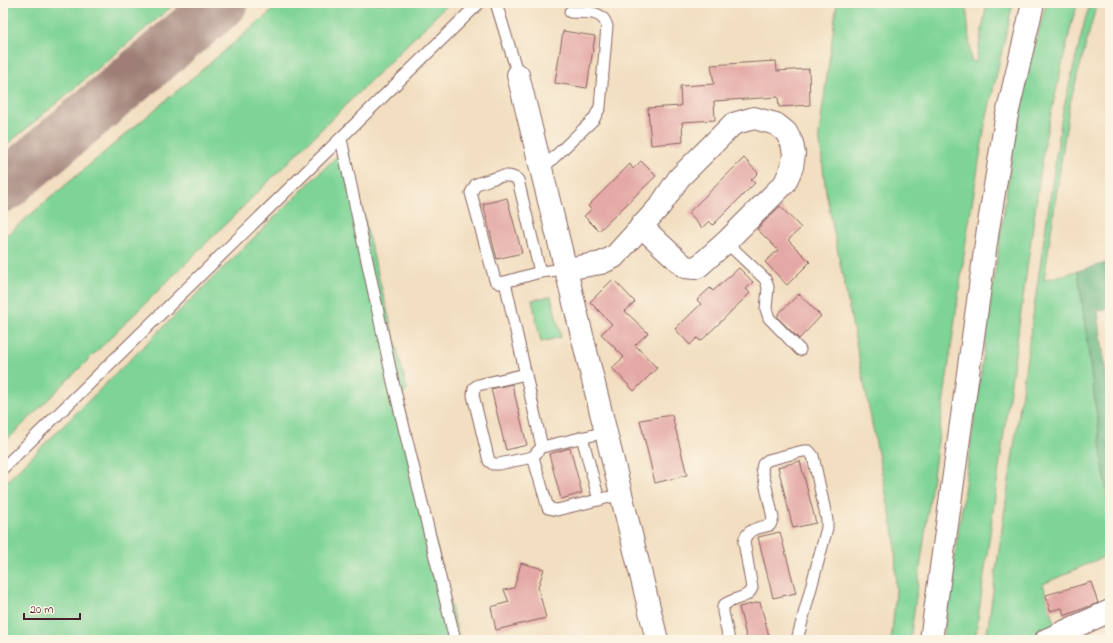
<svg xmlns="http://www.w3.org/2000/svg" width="1113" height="643" font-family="'Indie Flower',sans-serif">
	<rect width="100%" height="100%" fill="#fcf5e5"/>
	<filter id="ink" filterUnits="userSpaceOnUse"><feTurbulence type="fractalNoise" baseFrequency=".025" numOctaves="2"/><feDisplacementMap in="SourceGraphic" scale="8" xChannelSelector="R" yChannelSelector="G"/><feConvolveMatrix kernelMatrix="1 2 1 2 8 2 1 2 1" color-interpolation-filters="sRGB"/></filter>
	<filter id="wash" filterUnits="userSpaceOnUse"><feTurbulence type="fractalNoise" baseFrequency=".012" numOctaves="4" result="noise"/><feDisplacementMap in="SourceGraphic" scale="16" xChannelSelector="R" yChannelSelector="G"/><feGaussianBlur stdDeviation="0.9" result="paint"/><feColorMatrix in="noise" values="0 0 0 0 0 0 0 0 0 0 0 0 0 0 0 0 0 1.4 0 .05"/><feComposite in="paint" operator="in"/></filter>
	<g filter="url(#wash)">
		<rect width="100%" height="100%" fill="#f2dec0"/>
		<g fill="#7ed497" stroke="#647a61">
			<path d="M3 3H176L3 148Z"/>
			<path d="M281 3H449L3 444V238Z"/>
			<path d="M837 3H966L971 61 976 62 987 3H1013L985 125 967 234 910 640H891L896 593 895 539 826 192 819 134Z"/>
			<path d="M1046 3H1078L1072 21 1045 140 975 640H943L1009 174 1026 80Z"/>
			<path d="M1091 3H1097L1069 107 1044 280 1078 271 1110 518V554L1043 584 1057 630 1031 640H986L1062 115 1086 16Z"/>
			<path d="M346 147 407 389 401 398 459 640H3V485Z"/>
			<path d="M551 296 561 337 541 342 532 300Z"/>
		</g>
		<path fill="#66b680" stroke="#586a56" d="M1110 262V307L1098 311 1110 408V518L1078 271Z"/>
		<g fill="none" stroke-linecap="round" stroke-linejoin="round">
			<path stroke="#9e7e76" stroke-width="51" d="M3 187 222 3"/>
		</g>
		<g id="blocks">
			<g fill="#e4a8a6">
				<path d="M563 31 595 36 587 88 555 83Z"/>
				<path d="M776 61 777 71 809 69 810 105 779 107 778 97 714 101 715 120 682 122 683 142 651 145 648 108 681 106 680 86 714 84 711 65Z"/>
				<path d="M744 158 758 173 751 180 755 183 713 225 709 221 702 228 688 213Z"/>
				<path d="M641 161 656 176 599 231 584 216 592 209 588 206 630 164 633 169Z"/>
				<path d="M507 198 522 253 497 259 483 204Z"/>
				<path d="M780 206 801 228 788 240 810 262 787 285 765 262 778 250 757 229Z"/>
				<path d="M739 268 753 282 746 289 750 293 701 341 697 338 690 345 675 329 701 304 697 300 710 288 713 291Z"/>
				<path d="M613 279 635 302 625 311 648 333 635 345 657 368 634 391 612 368 624 357 601 334 612 324 590 302Z"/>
				<path d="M799 294 821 316 799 339 778 318V314Z"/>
				<path d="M512 384 527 445 506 450 491 389Z"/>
				<path d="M672 415 687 475 655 483 640 420Z"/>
				<path d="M570 448 582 493 561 499 549 454Z"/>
				<path d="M800 461 816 523 793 528 778 467Z"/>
				<path d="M780 532 796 593 773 598 758 537Z"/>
				<path d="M521 563 544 569 538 587 546 618 496 630 491 607 509 602 504 590 514 588Z"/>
				<path d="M1091 582 1098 603 1064 616 1062 608 1050 611 1046 595Z"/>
				<path d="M760 602 770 640H747L739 607Z"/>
			</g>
		</g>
	</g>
	<g filter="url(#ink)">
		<use href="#blocks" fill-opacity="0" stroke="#85625f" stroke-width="1"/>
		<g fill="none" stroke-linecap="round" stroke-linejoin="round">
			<defs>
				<g id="service">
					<path d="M496 3 518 75"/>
					<path d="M341 139 393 382 455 640"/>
					<path d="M542 169 594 119 600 107 607 26C602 9 585 13 570 12"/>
					<path d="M726 242 765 279 768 287 766 309 769 318 800 350"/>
					<path d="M566 269 540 272 505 282 542 447 606 432"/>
					<path d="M505 282 499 283 495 280 471 193 476 184C488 181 507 170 518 180L540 272"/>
					<path d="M526 374 478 385 474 388 473 395 489 461 493 464H499L533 457"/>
					<path d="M582 437 599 500"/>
					<path d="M538 451 533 457 548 508 557 510 622 494"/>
					<path d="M3 468 479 3"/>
					<path d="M729 640 723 612V606C732 597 747 600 752 588L744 542C746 529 759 528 770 525L773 518 762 469 763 464 768 460 803 451H809L813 456 827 520V528L797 640"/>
				</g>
				<g id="minor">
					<path d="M518 75 657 640"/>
					<path d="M566 269 601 263 614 257 660 206 679 178 733 124 754 118 776 124 786 132 792 143 794 154 792 167 785 183 726 242 699 266 695 268 685 267 641 226"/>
					<path d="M1046 640 1110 611"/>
				</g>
				<path id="tertiary" d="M931 640 988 229 1006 119 1033 3"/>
			</defs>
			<use href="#service" stroke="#85625f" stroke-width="13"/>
			<use href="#minor" stroke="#85625f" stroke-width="24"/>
			<use href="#tertiary" stroke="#85625f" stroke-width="24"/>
			<use href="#service" stroke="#fff" stroke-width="11"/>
			<use href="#minor" stroke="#fff" stroke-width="22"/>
			<use href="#tertiary" stroke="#fff" stroke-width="22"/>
		</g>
	</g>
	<rect width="1113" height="643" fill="none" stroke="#fcf5e5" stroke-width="16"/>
	<path d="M24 613v6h56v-6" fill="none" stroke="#4a1f2b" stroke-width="2"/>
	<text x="30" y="613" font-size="12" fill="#4a1f2b" stroke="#fcf5e5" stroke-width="3" paint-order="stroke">20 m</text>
</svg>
